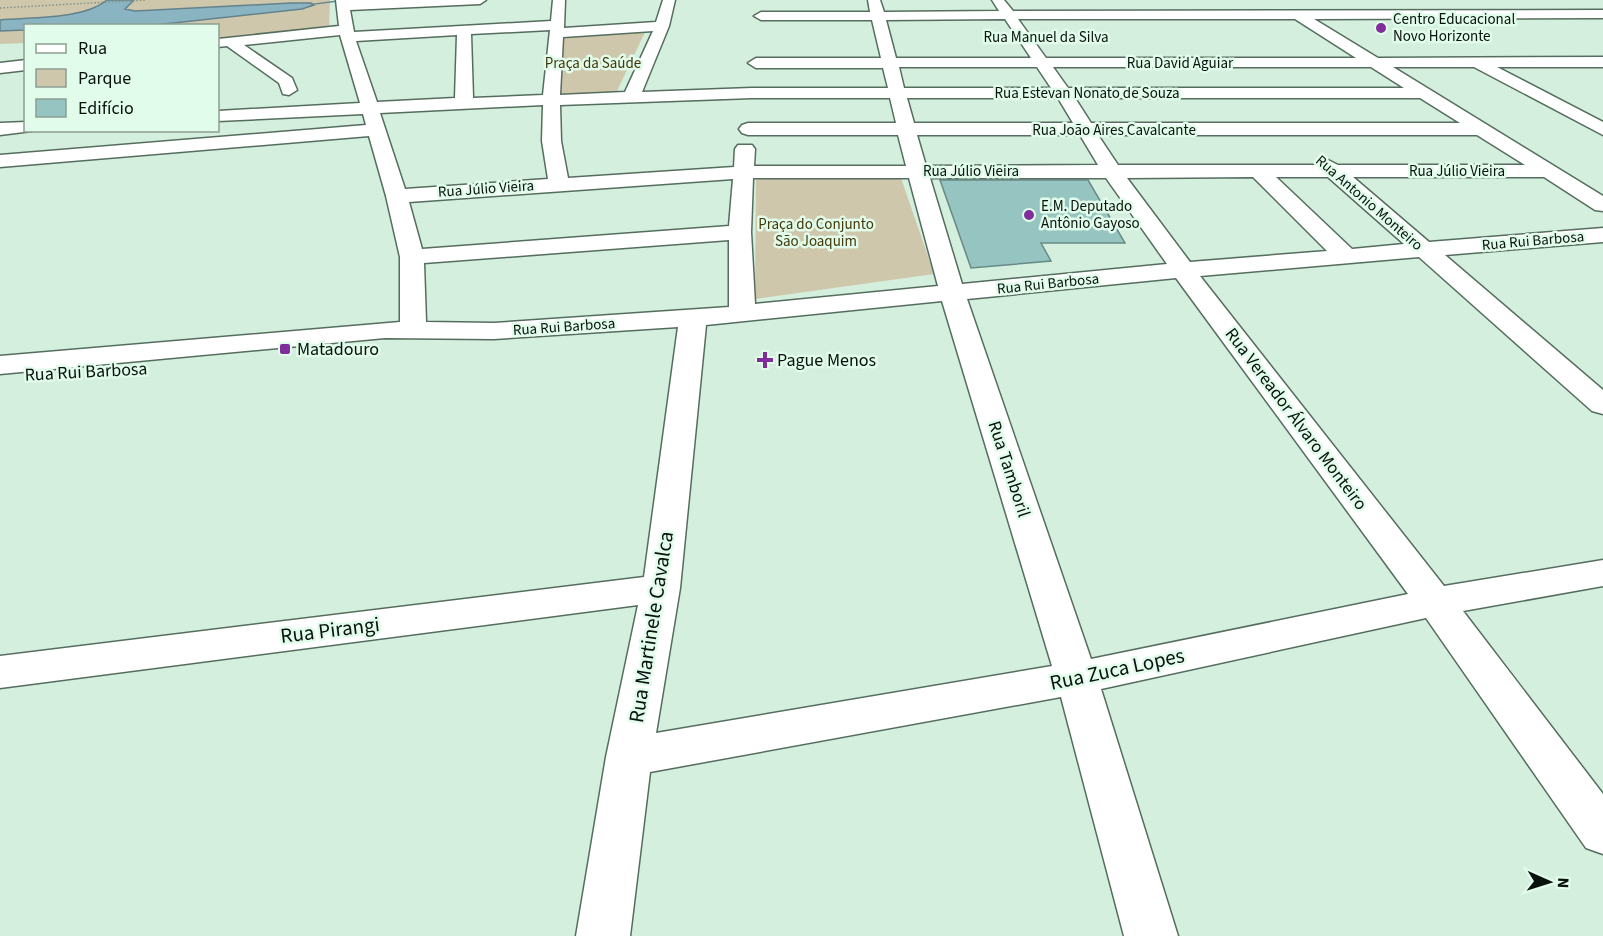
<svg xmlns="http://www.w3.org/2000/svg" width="1603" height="936" font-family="'Source Sans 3',sans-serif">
	<rect width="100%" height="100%" fill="#d4efdd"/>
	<g fill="#cfc7ab">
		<path d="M0 0H330L329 29 322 30 218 40V26H26L25 43 0 44Z"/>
		<path d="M647 28 616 93 558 95 562 33Z"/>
		<path d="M756 174 900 175 934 274 755 299Z"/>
	</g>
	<path fill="#8ab4c2" stroke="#63838c" stroke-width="1.5" d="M107 0H134L125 9 135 11 291 3H311L314 5 302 9 155 25 26 26 25 30 0 31V20C31 17 83 20 107 0Z"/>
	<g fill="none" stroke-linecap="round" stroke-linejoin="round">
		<path fill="#63838c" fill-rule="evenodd" d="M340 0H352L312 5 310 4Z"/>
	</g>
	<path fill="#96c5c1" stroke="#688986" stroke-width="1.5" d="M940 180H1088L1125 243H1041L1051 261 971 268Z"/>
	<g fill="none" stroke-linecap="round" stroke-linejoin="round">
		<defs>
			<g id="minor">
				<path d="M336 0H486L480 4 350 10 354 32 551 21 553 0H565L564 28 656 22 663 0H675L669 26 642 92 752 88H888L883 68H756L748 63 756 58H881L872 20H761L754 16 761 12H870L868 0H880L884 12 999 11 992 0H1004L1013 11 1603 10V18L1314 19 1378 58 1603 57V67H1497L1603 122V135L1474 67H1393L1603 196V211L1595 210 1544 177H1353L1429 242 1603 228V242L1445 255 1603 390V414L1592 411 1419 257 1200 276 1444 586 1603 560V586L1463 611 1603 794V854L1586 848 1426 618 1101 689 1178 936H1124L1061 697 650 772 630 936H576L606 757 638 605 0 688V656L644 577 678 327 494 339 385 338 0 374V356L400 322V257L386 196 369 136 0 167V155L366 125 363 114 218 121V111L360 103 340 35 244 45 292 78 297 90 289 95 283 94 279 83 227 46 218 47V39L339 26ZM1005 19 1031 58H896L886 20ZM1018 19H1295L1356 58H1046ZM550 30 543 95 473 98 471 34ZM653 31 625 92 560 95 563 37ZM457 35 455 98 377 102 356 41ZM899 67H1037L1051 88H904ZM1053 67H1371L1404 88H1068ZM752 98H890L896 123H748L742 125 739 129 742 133 748 135H898L906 166H754L755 149 752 145H738L735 149 734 167 568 178 561 141 560 105ZM907 98H1058L1073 123H914ZM1075 98H1420L1460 123H1091ZM543 105 542 141 548 179 405 189 380 113ZM917 135H1080L1098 165 926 166ZM1098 135H1477L1525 165H1338L1326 159 1319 161 1316 165H1118ZM1253 177 1327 251 1190 262 1127 178ZM1276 177H1328L1404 244 1352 249ZM753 178H909L938 286 755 304 751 232ZM930 178H1106L1167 264 962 284ZM733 179 729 226 422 249 409 202ZM729 240V307L494 323 426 322 424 263ZM1176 278 1408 594 1091 659 967 299ZM942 301 1052 666 656 733 680 588 706 325Z"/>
				<path d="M26 60V70L0 73V63Z"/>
				<path d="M26 122V130L32 131 0 135V123Z"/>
			</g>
		</defs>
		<use href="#minor" stroke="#556d5e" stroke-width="3"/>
		<path stroke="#809387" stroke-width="1.5" stroke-dasharray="1.5 2" stroke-linecap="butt" d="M0 8 146 0"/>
		<use href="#minor" fill="#fff" fill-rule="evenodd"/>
	</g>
	<g fill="#812e9d" stroke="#e1fcea" stroke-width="2">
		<circle cx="1381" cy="28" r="6"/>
		<circle cx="1029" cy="215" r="6"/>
		<rect x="279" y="343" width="12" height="12" rx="3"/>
		<path d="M762 351h6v6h6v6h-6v6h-6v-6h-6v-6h6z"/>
	</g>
	<g text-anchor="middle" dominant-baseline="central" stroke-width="5" stroke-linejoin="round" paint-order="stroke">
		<g font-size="15" fill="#09120d" stroke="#e1fcea" text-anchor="start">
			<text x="1393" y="19">Centro Educacional<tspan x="1393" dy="17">Novo Horizonte</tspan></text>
			<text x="1041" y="206">E.M. Deputado<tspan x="1041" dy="17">Antônio Gayoso</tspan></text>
		</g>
		<g font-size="15" fill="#09120d" stroke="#e1fcea">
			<text x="1046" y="37">Rua Manuel da Silva</text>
			<text x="1180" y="63">Rua David Aguiar</text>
			<text x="1087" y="93">Rua Estevan Nonato de Souza</text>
			<text x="1114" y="130">Rua João Aires Cavalcante</text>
			<text x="971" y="171">Rua Júlio Vieira</text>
			<text x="1457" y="171">Rua Júlio Vieira</text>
			<text transform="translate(486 189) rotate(-4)">Rua Júlio Vieira</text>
			<text transform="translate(1369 203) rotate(41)">Rua Antonio Monteiro</text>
			<text transform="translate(1533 241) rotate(-5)">Rua Rui Barbosa</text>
			<text transform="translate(1048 284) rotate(-6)">Rua Rui Barbosa</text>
			<text transform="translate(564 327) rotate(-4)">Rua Rui Barbosa</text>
		</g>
		<g font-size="15" fill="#443809" stroke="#e1fcea">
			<text x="593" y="63">Praça da Saúde</text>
			<text x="816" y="224">Praça do Conjunto<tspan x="816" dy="17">São Joaquim</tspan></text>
		</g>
		<g font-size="18" fill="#09120d" stroke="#e1fcea" text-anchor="start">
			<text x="297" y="349">Matadouro</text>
			<text x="777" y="360">Pague Menos</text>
		</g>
		<g font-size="18" fill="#09120d" stroke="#e1fcea">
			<text transform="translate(86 372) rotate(-3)">Rua Rui Barbosa</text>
			<text transform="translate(1296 419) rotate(53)">Rua Vereador Álvaro Monteiro</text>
			<text transform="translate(1009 469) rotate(72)">Rua Tamboril</text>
		</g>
		<g font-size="21" fill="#09120d" stroke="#e1fcea">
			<text transform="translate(651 627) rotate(-81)">Rua Martinele Cavalca</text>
			<text transform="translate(330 630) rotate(-7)">Rua Pirangi</text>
			<text transform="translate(1117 669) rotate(-12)">Rua Zuca Lopes</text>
		</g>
	</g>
	<rect x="24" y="24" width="195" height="108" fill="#e1fcea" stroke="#8b9e92" stroke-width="1.5"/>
	<rect x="36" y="44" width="30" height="9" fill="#ffffff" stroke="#8b9e92" stroke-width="1.5"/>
	<text x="78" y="54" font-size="18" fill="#09120d">Rua</text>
	<rect x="36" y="69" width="30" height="18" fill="#cfc7ab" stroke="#8b9e92" stroke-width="1.5"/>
	<text x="78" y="84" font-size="18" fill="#09120d">Parque</text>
	<rect x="36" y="99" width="30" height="18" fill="#96c5c1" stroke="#8b9e92" stroke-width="1.5"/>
	<text x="78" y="114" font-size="18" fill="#09120d">Edifício</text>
	<g transform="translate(1549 882) rotate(93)" stroke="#e1fcea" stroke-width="4.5" paint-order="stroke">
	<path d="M0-4.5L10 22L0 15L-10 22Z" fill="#09120d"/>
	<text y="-9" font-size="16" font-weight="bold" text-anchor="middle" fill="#09120d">N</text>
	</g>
</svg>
